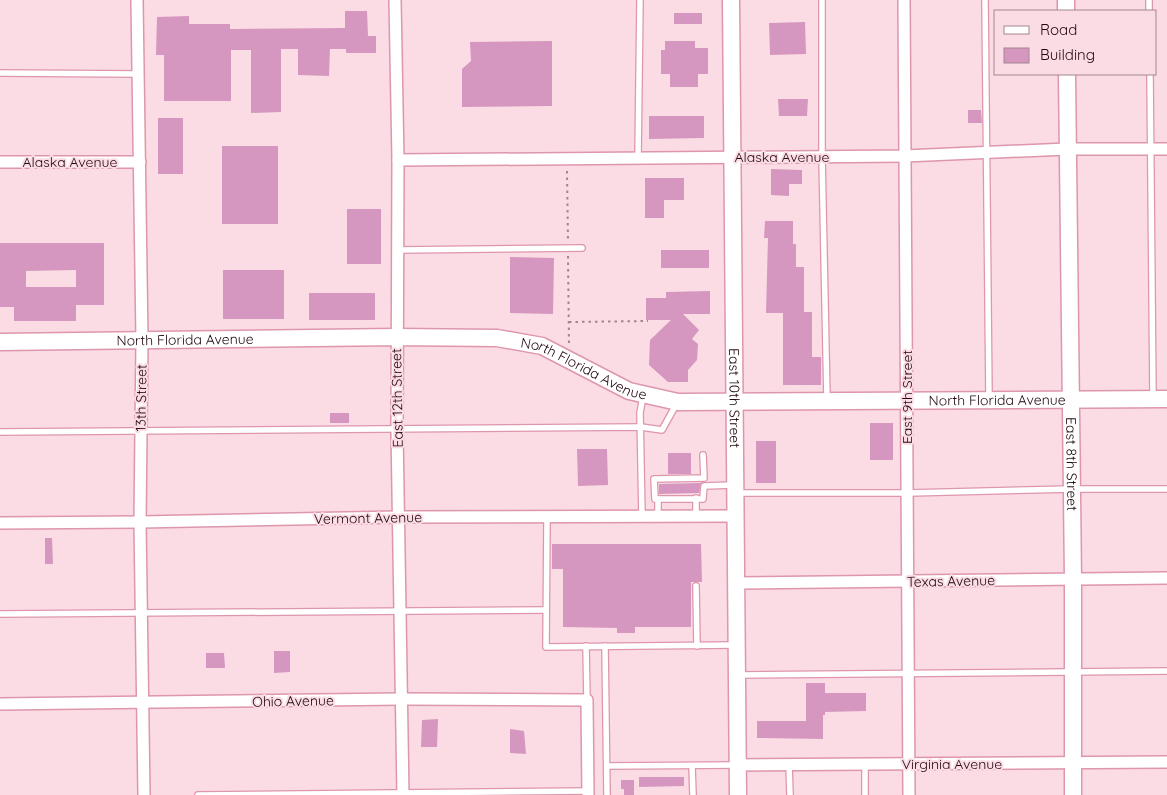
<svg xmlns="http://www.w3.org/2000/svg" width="1167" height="795" font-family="Quicksand,sans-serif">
	<rect width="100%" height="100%" fill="#fbdce4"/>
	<g fill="#d597bf" fill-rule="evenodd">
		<path d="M345 11H367L368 36H376V53H346V49H330L329 76 298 75V49H281V112L251 113V50H231V101H164V55H156L157 17 189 16V24H230V29L345 28Z"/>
		<rect x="674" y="13" width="28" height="11"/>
		<path d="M805 22 806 54 770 55 769 23Z"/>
		<path d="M552 41V106L462 107V69L471 61 470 42Z"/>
		<path d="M665 41H695V48H708V74H698V87H670V74H661V50H665Z"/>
		<path d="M778 99H808L807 116H779Z"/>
		<path d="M968 110H981L982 123H968Z"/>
		<path d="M649 116H704V138L649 139Z"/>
		<rect x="158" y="118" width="25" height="56"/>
		<rect x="222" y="146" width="56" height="78"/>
		<path d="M771 169 802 170V184H789V196L771 195Z"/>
		<path d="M645 178H684V200H664V218H645Z"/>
		<rect x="347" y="209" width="34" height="55"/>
		<path d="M765 221H793V244H796V267H804V312H812V357H821V385H783V313H766L768 238H764Z"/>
		<path d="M0 243H104V305H76V321H14V307H0ZM76 270V287H26V271Z"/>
		<rect x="661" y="250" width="48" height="18"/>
		<path d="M510 257 554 258 553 314 510 313Z"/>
		<rect x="223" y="270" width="61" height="49"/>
		<path d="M710 291V314H683L699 330 692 339 698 344 697 360 688 370V382H668L649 365 650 340 671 320H646V298H666V292Z"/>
		<rect x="309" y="293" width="66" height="27"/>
		<rect x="330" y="413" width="19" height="10"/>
		<rect x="870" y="423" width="23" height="37"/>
		<rect x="756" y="441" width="20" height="42"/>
		<path d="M577 449H607L608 485 578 486Z"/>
		<rect x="668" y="453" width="23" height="21"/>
		<path d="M701 483 699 493 659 494V484Z"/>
		<path d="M45 538H52L53 564H45Z"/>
		<path d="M552 544H701L702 582H691V627H635V633H617V628L563 627V569H552Z"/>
		<path d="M274 651H290V672L274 673Z"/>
		<path d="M206 653H224L225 668H206Z"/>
		<path d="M806 683H825V693H866V711L825 712V715H823V739L757 738V721H806Z"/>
		<path d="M438 719 437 747H421L422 720Z"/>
		<path d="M510 729 524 731 526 754 510 753Z"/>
		<path d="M639 777H684V786L639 787Z"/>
		<path d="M621 780H634V795H624V789H621Z"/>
	</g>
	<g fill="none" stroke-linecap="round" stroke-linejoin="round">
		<defs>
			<g id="lane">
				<path d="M822 0V157L827 399"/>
				<path d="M985 0 989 398"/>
				<path d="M1149 0V11"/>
				<path d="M0 73 138 74"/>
				<path d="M1150 74 1153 397"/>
				<path d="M638 158 640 0"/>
				<path d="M397 250 582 248"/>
				<path d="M0 432 641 427 662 430 677 403"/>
				<path d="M703 455 704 478 654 479 655 499H703L704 486 733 485"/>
				<path d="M737 493H908L1072 489H1167"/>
				<path d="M696 498V516"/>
				<path d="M658 499V516"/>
				<path d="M642 516 640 413 643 396"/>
				<path d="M547 517 546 647 734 645"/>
				<path d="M696 586 697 646"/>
				<path d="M0 614 546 610"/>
				<path d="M586 646 587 700"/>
				<path d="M605 646 607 795"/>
				<path d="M739 675 1167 671"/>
				<path d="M789 765 790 795"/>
				<path d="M607 766 737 765"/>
				<path d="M692 766 693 795"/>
				<path d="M198 795 588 791"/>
				<path d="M865 795V764"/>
			</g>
			<g id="street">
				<path d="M137 0 142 340 140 522 144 795"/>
				<path d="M395 0 398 160 397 430 403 795"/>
				<path d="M904 0 909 795"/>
				<path d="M398 160 905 156 1067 149H1167"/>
				<path d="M0 162H140"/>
				<path d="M0 523 140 522 398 517 735 516"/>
				<path d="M736 583 1167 578"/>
				<path d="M0 704 402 699 587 700 588 795"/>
				<path d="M738 765 1167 762"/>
			</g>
			<g id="secondary">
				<path id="s1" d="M731 0 738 795"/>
				<path d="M1066 0V11"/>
				<path id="s2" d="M1067 74 1073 579V795"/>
				<path id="s3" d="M0 342 396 337 497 338 542 346 629 391 678 402 1167 399"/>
			</g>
		</defs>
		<use href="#lane" stroke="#de96ab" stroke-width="8"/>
		<use href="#street" stroke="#de96ab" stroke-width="14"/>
		<use href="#secondary" stroke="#de96ab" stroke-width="19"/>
		<g stroke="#a2858d" stroke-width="2" stroke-dasharray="2.5 4" stroke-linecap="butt">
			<path d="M567 171 568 241"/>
			<path d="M568 256 569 346"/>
			<path d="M569 322 648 321"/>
		</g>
		<use href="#lane" stroke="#fff" stroke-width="5.5"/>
		<use href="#street" stroke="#fff" stroke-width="11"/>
		<use href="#secondary" stroke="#fff" stroke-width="16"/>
	</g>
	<g text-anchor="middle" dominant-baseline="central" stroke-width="4" stroke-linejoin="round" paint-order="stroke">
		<g font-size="14" fill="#1f060f" stroke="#fbdce4">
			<text x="782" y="157">Alaska Avenue</text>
			<text x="70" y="162">Alaska Avenue</text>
			<text stroke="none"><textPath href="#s3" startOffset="185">North Florida Avenue</textPath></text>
			<text stroke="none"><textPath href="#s3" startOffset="590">North Florida Avenue</textPath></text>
			<text transform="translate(907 397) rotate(-90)">East 9th Street</text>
			<text transform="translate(141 398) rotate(-89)">13th Street</text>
			<text transform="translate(397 398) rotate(-91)">East 12th Street</text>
			<text stroke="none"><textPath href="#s1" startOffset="398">East 10th Street</textPath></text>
			<text stroke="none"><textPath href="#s3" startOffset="1010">North Florida Avenue</textPath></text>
			<text stroke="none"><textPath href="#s2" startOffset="390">East 8th Street</textPath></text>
			<text transform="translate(368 518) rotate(-1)">Vermont Avenue</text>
			<text transform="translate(951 581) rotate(-1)">Texas Avenue</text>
			<text transform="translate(293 701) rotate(-1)">Ohio Avenue</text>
			<text x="952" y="764">Virginia Avenue</text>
		</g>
	</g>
	<rect x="994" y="10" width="162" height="65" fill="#fbdce4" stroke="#a3868f"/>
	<rect x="1004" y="26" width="25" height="8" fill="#ffffff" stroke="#a3868f"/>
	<text x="1040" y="35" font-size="15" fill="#1f060f">Road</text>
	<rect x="1004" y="48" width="25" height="15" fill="#d597bf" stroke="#a3868f"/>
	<text x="1040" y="60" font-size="15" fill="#1f060f">Building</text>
</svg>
